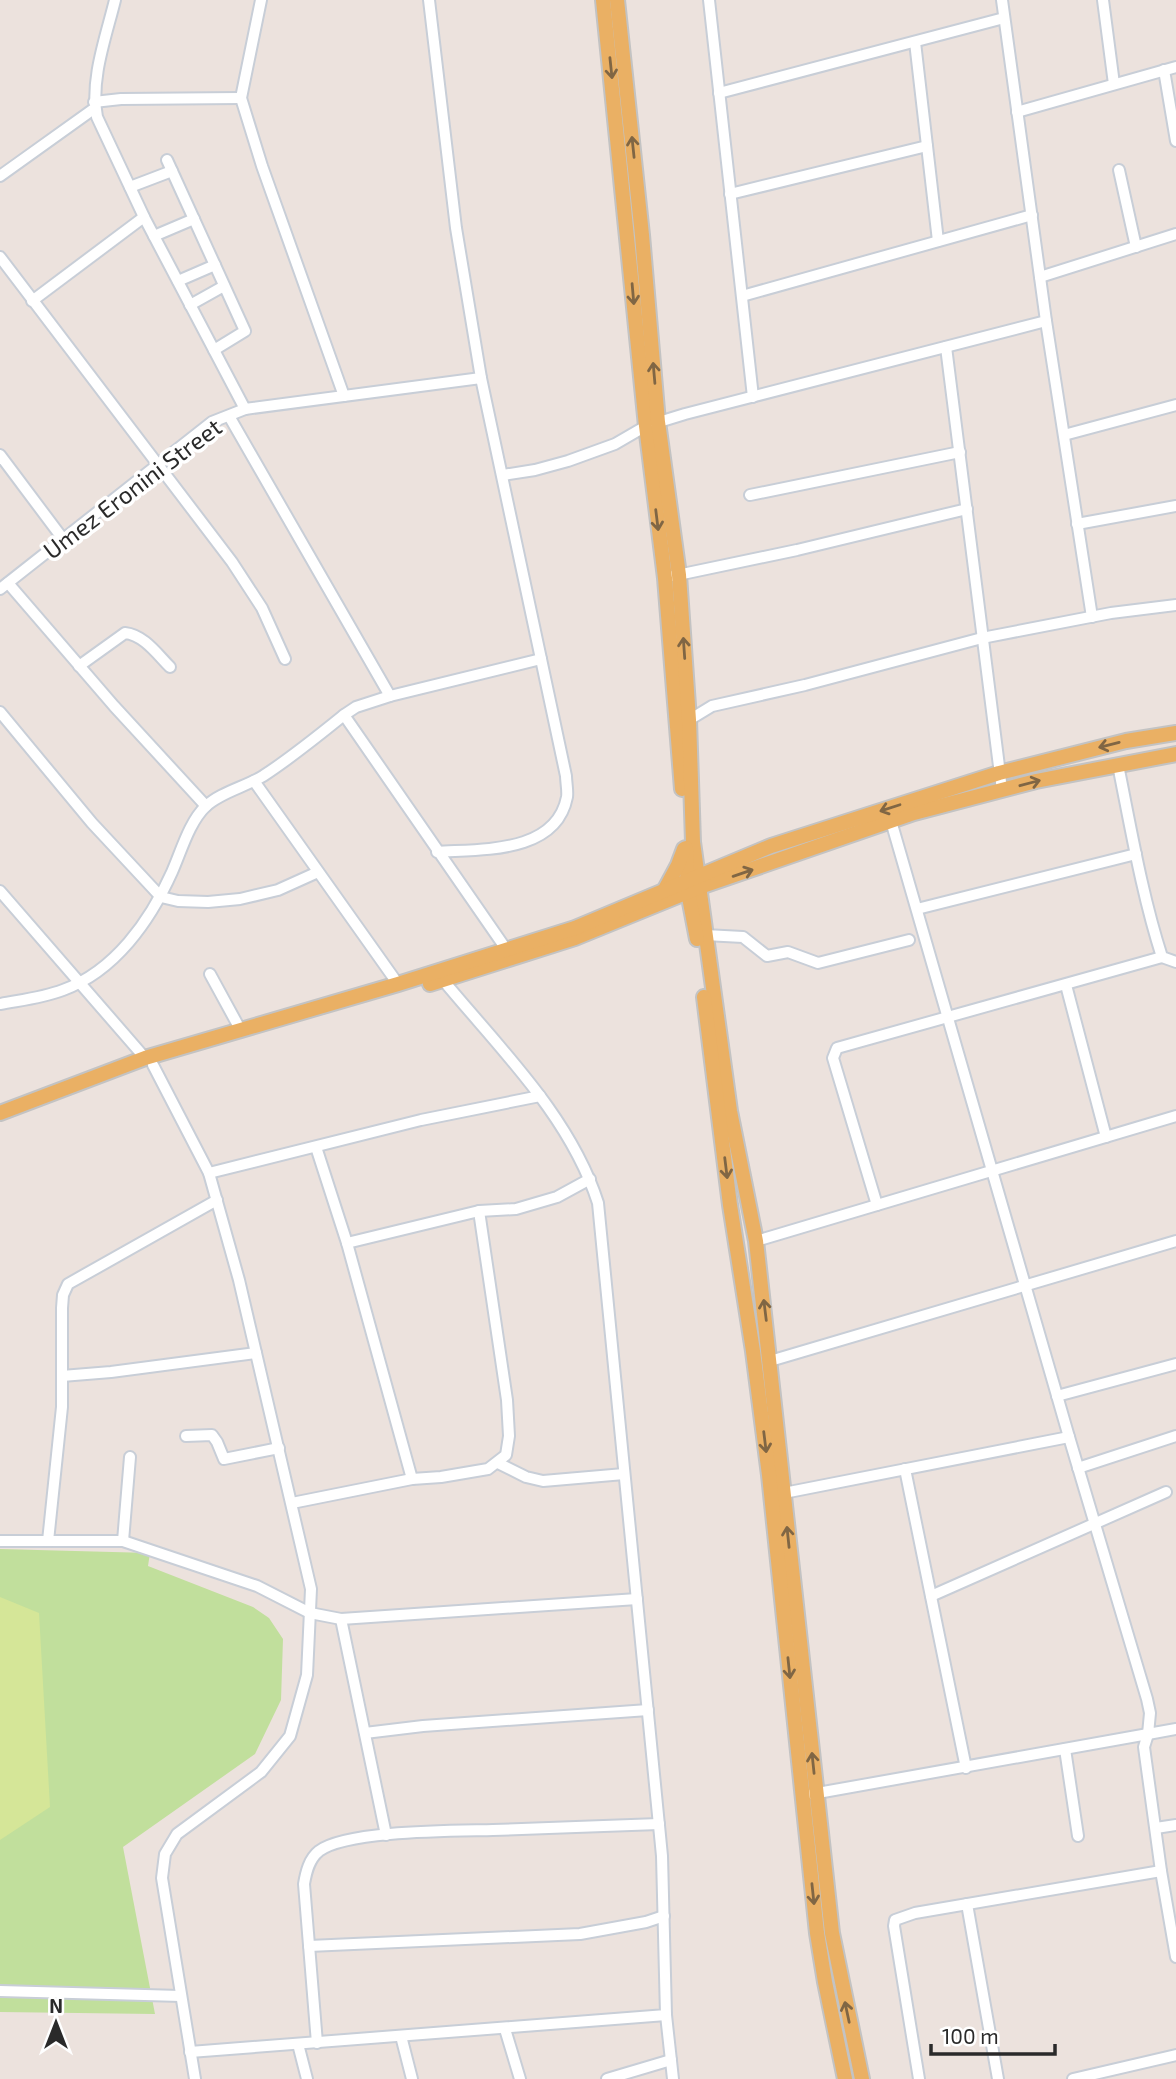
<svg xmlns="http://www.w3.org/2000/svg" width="1176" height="2079" font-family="'Exo 2',sans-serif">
	<rect width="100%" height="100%" fill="#ece2dd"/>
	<path fill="#c1df9c" d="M0 1549 150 1553 148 1566 253 1607 269 1618 283 1639 281 1700 255 1754 123 1847 155 2014 0 2012Z"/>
	<path fill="#d5e698" d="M0 1597 39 1613 50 1807 0 1840Z"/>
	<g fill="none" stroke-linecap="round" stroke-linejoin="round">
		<defs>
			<g id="minor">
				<path d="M115 0C106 37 90 79 97 117L144 217 245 409"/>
				<path d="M261 0 241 98 262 166 344 396"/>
				<path d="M429 0 456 228 481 378 566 776C566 782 568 791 567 797 556 854 481 849 437 852"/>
				<path d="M709 0 753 397"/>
				<path d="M1002 0 1046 321 1092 617"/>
				<path d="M1103 0 1114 84"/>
				<path d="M915 42 938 241"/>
				<path d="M1164 70 1176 141"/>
				<path d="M719 93 1004 18"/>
				<path d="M94 102 121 99 241 98"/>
				<path d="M1017 112 1176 67"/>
				<path d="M167 160 245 331 214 350"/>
				<path d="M1119 170 1136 247"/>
				<path d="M0 176 95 108"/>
				<path d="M130 187 172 171"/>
				<path d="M730 194 927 146"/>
				<path d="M154 236 194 219"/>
				<path d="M0 257 232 562 262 608 285 659"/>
				<path d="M1040 277 1176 234"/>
				<path d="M178 281 215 265"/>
				<path d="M742 296 1032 215"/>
				<path d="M32 301 144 217"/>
				<path d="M190 305 224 286"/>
				<path d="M946 347 1002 790"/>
				<path d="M229 416 390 696"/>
				<path d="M1064 435 1176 405"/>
				<path d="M0 455 63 539"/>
				<path d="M503 475 535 470 568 461 615 444 646 426 685 414 1046 321"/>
				<path d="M750 495 960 452"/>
				<path d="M1077 524 1176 506"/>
				<path d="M673 576 797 550 967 509"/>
				<path d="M8 583 114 706 206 806"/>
				<path d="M0 589 212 422 245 409 481 378"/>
				<path d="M79 666 125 633C144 635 157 654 170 667"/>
				<path d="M0 712 92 823 161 897 178 901 208 902 240 899 278 890 318 872"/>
				<path d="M344 715 506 949"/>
				<path d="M689 720 712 706 805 685 982 638 1111 613 1176 605"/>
				<path d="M1118 765C1131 829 1142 895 1162 957L1176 962"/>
				<path d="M254 781 398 984"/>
				<path d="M891 821 1069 1437 1147 1699 1150 1713 1148 1734 1176 1729"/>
				<path d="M0 891 145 1058"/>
				<path d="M917 909 1136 854"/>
				<path d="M705 935 743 937 767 956 788 952 818 963 909 940"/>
				<path d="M210 974 240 1029"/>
				<path d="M1066 985 1106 1137"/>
				<path d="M0 1004C21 1000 42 998 63 990 115 971 150 921 172 872 181 852 189 822 206 806 221 792 245 787 263 776 291 758 318 736 344 715L356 707 390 696 541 659"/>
				<path d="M153 1065 209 1173 239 1280 311 1589 307 1675 290 1736 261 1772 177 1834 165 1854 162 1878 195 2079"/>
				<path d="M316 1147 347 1243 412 1479"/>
				<path d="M209 1173 421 1120 540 1096"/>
				<path d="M877 1205 833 1058 837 1048 1162 957"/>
				<path d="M756 1241 1176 1116"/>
				<path d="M347 1243 479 1211 516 1209 557 1197 590 1179"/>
				<path d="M770 1361 1176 1241"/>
				<path d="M62 1376 111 1372 256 1353"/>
				<path d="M1057 1396 1176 1364"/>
				<path d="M186 1436 212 1435 217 1442 224 1459 279 1448"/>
				<path d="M498 1463 526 1477 543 1481 624 1474"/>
				<path d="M1078 1468 1176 1436"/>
				<path d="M905 1469 966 1768"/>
				<path d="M784 1493 1069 1437"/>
				<path d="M292 1503 412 1479 441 1477 488 1469 506 1455 509 1436 507 1400 479 1211"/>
				<path d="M0 1541H123L257 1586 310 1613 341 1619 637 1599"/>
				<path d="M48 1541 62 1407V1308L63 1295 68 1284 217 1200"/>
				<path d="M123 1541 130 1457"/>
				<path d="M931 1596 1166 1492"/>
				<path d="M341 1619 386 1835"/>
				<path d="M365 1733 423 1726 648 1710"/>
				<path d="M1065 1749 1078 1836"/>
				<path d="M812 1794 1148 1734 1144 1747 1161 1871 1176 1957"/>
				<path d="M1156 1828 1176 1825"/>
				<path d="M967 1904 998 2079"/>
				<path d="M309 1946 580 1934 646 1922 664 1916"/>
				<path d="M0 1991 181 1996"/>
				<path d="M666 2015 673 2079"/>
				<path d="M505 2029 520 2079"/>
				<path d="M401 2036 412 2079"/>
				<path d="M317 2043 304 1884C306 1872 309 1859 319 1851 347 1830 455 1831 493 1830 548 1828 604 1826 659 1824"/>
				<path d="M298 2044 307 2079"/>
				<path d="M190 2052 666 2015 662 1856 598 1203C570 1116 500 1049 443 980"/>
				<path d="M607 2079 671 2060"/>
				<path d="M919 2079 894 1926 895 1920 915 1913 1161 1871"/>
				<path d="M1073 2079 1176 2055"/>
			</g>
			<g id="major">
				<path d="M603 0 646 426 665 578 682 789"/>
				<path d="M617 0 642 235 658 422 679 575 689 720 693 842 730 1111 756 1241 832 1933 862 2079"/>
				<path d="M686 848 688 892 697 939"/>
				<path d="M664 891 678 865 684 849"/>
				<path d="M430 984 575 938 700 887 914 813 1036 781 1176 754"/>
				<path d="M704 997 730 1205 753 1351 769 1475 817 1933 825 1982 845 2079"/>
				<path d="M0 1113 145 1058 398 984 575 928 771 846 999 773 1126 741 1176 733"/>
			</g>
		</defs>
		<use href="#minor" stroke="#c8ced7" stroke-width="14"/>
		<use href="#major" stroke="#c3c3c3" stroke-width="18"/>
		<use href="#minor" stroke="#fff" stroke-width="10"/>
		<use href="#major" stroke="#eab064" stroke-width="14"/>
	</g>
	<defs><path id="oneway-shaft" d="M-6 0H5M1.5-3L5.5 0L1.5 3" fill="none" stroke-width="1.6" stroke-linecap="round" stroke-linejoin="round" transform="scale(1.75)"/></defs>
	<g stroke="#806644">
		<use href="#oneway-shaft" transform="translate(611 68) rotate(84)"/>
		<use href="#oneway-shaft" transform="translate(633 147) rotate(-96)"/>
		<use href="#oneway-shaft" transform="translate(633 294) rotate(85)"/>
		<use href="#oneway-shaft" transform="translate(654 373) rotate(-95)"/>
		<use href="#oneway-shaft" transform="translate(657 520) rotate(83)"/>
		<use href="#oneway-shaft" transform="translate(684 648) rotate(-94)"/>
		<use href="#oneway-shaft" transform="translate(1109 745) rotate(166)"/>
		<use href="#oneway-shaft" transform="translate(1030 783) rotate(-15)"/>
		<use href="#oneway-shaft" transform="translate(890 808) rotate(162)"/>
		<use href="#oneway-shaft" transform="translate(743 873) rotate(-19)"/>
		<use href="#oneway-shaft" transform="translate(726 1168) rotate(83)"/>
		<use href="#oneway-shaft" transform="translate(765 1310) rotate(-97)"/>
		<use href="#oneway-shaft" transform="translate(765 1442) rotate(83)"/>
		<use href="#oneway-shaft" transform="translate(788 1537) rotate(-96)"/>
		<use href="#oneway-shaft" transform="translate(789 1668) rotate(84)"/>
		<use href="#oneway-shaft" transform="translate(813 1763) rotate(-96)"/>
		<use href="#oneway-shaft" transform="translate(813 1894) rotate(84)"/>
		<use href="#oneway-shaft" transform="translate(847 2012) rotate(-102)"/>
	</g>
	<g text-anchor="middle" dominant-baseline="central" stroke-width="7" stroke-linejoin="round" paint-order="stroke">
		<g font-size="24" fill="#2a2a2a" stroke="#fff">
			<text transform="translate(132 488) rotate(-37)">Umez Eronini Street</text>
		</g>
	</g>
	<g transform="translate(56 2023)" stroke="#ffffff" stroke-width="5" paint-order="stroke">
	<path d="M0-5L12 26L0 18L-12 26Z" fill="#2a2a2a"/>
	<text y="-10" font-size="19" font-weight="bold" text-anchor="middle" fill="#2a2a2a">N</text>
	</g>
	<path d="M931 2044v10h124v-10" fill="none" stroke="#2a2a2a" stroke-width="3.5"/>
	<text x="942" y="2044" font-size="21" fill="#2a2a2a" stroke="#ffffff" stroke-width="5" paint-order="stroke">100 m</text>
</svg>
